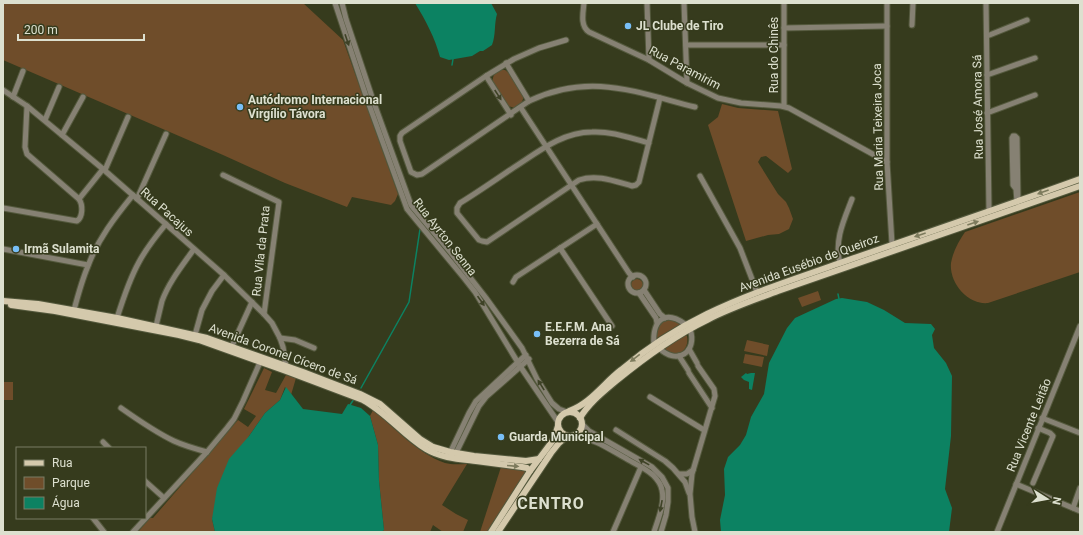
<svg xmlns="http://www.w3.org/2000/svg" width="1083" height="535" font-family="Roboto,sans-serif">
	<rect width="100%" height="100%" fill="#363b1d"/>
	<g fill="#6f4d2a">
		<path d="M3 3H303L343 40 398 194 395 201 391 205 352 197 347 207 285 183 223 155 3 60Z"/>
		<path d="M500 70H505L509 73 523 95C524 102 520 104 515 108L508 106 493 84C492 76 494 74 500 70Z"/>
		<path d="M722 104 738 108 778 111 792 169 788 173 766 156 761 157 758 162 778 194 786 202 789 208 793 219 789 229 779 234 768 235 746 241 708 125 718 117Z"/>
		<path d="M1080 192V272L988 303C968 305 949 283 951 263 953 251 959 241 965 232Z"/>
		<circle cx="637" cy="285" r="6"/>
		<path d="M818 291 821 300 802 307 798 298Z"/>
		<path d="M668 319 677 322 679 324V325L657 338 656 337 655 335 660 322Z"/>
		<path d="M685 335 687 336C689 345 684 355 673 354 670 354 667 351 664 350V348Z"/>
		<path d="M747 340 769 345 767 356 744 351Z"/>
		<path d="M745 354 764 357 762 367 743 363Z"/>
		<path d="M264 368 272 372 265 390 276 393 286 375 296 378 291 395 285 387 280 400 265 413 249 436 212 519 215 532H138L150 518H153L238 420 248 427 256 416 244 409Z"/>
		<rect x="3" y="382" width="10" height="18"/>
		<path d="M373 410C396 429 417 453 445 463 452 465 460 464 467 464L442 505 456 514 468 520 463 532H443L433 525 430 532H381L384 530 379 481 378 445 370 416Z"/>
		<path d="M501 467 525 470 527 474 489 532H480Z"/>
	</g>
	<g fill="#0c8262">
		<path d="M415 3H491L497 14C494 24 496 35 492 45L483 51H480L472 56 449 60 440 57C435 38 426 21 415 3Z"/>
		<path d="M842 298 867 302 884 310 905 323 931 324 935 329 932 335 934 348 946 363 952 376 951 436 945 489 952 508 949 532H721L720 520 725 495 724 469 728 457 740 445 746 435 751 417 764 394 769 363 787 328 795 318 836 299Z"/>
		<path d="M746 373 747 374 751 373H755L752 390 749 389V382L744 380 741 377Z"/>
		<path d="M286 387 303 409 342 414 348 404 361 408 370 416 378 445 379 481 384 530 381 532H215L212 519 217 488 229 459 249 436 265 413 280 400Z"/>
	</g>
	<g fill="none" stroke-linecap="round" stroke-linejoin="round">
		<g stroke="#0c8262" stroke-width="1.5">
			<path d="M452 65 453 59"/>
			<path d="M838 294 839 299"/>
			<path d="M361 388 409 302 420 229"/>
			<path d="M350 405 354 399"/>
		</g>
		<defs>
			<g id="minor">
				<path d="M335 3 367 99 407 209 464 278 475 292 483 305 520 366 558 422"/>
				<path d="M342 3 346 19 374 103 411 205 414 209 451 253 486 298 522 348 537 379 552 403 559 409 567 412"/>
				<path d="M584 3C583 13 580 26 589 32L649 60 687 83 718 98 741 103 781 106 789 108 887 162"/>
				<path d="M647 3 649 60"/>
				<path d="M684 3 687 83"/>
				<path d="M887 3V162L892 244 893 248"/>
				<path d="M986 3 989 211"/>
				<path d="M912 25 913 3"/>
				<path d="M784 28 887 26"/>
				<path d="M987 36 1027 20"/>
				<path d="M566 40 539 48 514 59 486 76 402 133 400 136V141L411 172 417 175 422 174 529 101C590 72 635 92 695 107"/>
				<path d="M686 45H784"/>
				<path d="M506 63 529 101"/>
				<path d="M987 75 1035 58"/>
				<path d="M486 76 511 115"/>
				<path d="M3 90 27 106 103 169 224 275 264 314 272 323 280 338 283 347 286 366V369"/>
				<path d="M13 97 23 71"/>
				<path d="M27 106 25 147 27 154 79 199 103 169"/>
				<path d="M784 106V3"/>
				<path d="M521 108 629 273 633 277"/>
				<path d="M987 113 1035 95"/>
				<path d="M45 120 59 87"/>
				<path d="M62 135 83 97"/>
				<path d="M649 143C630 138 612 131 592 132 562 132 538 152 513 168 495 180 478 192 460 203L457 208V213L479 240 482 241 487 242 579 180C597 174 614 181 632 186L636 185 639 182 660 98"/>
				<path d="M105 170 128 117"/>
				<path d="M223 175 279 202 264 314"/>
				<path d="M700 176 740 248 757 292"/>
				<path d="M137 199 166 134"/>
				<path d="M1017 202 1016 189 1013 185 1012 138 1013 136H1015L1017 138 1018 201"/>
				<path d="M3 208 77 221C83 217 83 205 79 199"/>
				<path d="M560 248 612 326"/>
				<path d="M3 249 88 265"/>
				<path d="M840 263C834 240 844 220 852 199"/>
				<circle cx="637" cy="284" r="9"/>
				<path d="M513 282 516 277 597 224"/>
				<path d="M644 290 660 314 665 318"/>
				<path d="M639 293 656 318 657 323"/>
				<path d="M74 310C78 295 82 280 88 266 98 239 115 217 133 195"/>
				<path d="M117 318C123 299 129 280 139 262 146 249 156 236 166 224"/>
				<path d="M156 326C158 318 160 309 162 301 169 282 182 266 194 249"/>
				<path d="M195 335 202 310 212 291 224 275"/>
				<path d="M280 338 295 340 314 348"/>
				<path d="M654 345C652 321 664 309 685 324"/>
				<path d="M232 346 252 302"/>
				<path d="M659 348C677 366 698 352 690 329"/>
				<path d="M689 349 697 363"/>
				<path d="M679 356 688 370"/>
				<path d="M689 373 712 408"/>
				<path d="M650 397 704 430"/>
				<path d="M121 408C138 420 155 432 174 441 185 446 196 449 207 452"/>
				<path d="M1042 418 1080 433"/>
				<path d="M582 424 589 431 652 467 662 477 668 488V502L666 515 661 532"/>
				<path d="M616 430 665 461 673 468 685 482 689 493"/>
				<path d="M574 435C595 439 609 449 627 459 635 464 645 468 653 475 657 479 661 484 662 490 665 504 658 519 654 532"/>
				<path d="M103 442 109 448"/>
				<path d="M449 455 469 413 476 401 518 362 526 355"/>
				<path d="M455 455 479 406 486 397 529 359"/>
				<path d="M679 474H687L693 470"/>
				<path d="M145 481 164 498"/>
				<path d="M1033 483 1053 436 1050 433 1038 428"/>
				<path d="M1016 484 1080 511"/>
				<path d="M1073 508 1080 488"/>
				<path d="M93 518 104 532"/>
				<path d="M133 532 207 452 227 428 234 419 243 401 261 360"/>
				<path d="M613 532 641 467"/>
				<path d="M695 532 692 517 690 494 692 474 715 396 714 389 698 366"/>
				<path d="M997 532 1080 326"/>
			</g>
			<g id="major">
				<path d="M3 301 38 304 117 318 207 338 303 372 360 394 380 404 420 439 433 447 450 452 474 456 526 461 539 459"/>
				<path d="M11 305 55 311 179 335 199 340 286 371 363 400C387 413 403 435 426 449 441 458 459 459 476 461 491 463 507 465 522 467L527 468 530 471"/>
				<path d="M569 411C590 404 604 383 621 370 647 348 676 329 707 314 750 293 795 279 840 263 920 235 1000 208 1080 179"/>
				<circle cx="570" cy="424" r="12"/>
				<path d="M580 418C589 403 603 392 616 381 644 358 674 336 707 320 730 308 754 300 778 291L1080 186"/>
				<path d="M491 532 530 471 554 439 558 426"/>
				<path d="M498 532 551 453 559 443 567 436"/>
			</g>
		</defs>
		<use href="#minor" stroke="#54593d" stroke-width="7"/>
		<use href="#major" stroke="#54593d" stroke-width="8"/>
		<use href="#minor" stroke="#868173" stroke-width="5"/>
		<use href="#major" stroke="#d4c9ac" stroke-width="6"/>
	</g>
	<defs><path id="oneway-solid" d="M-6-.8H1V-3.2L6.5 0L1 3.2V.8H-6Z"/></defs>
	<g fill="#3e4226">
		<use href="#oneway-solid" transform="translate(347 40) rotate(71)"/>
		<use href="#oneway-solid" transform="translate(498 95) rotate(57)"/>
		<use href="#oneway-solid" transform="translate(481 301) rotate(55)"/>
		<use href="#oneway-solid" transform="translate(541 385) rotate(-122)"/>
		<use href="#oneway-solid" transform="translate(644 462) rotate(-151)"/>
		<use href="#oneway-solid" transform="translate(661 506) rotate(101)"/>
	</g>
	<g fill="#7d7b5d">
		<use href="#oneway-solid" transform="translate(1043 192) rotate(160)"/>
		<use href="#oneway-solid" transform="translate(973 223) rotate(-19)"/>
		<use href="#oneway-solid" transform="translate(920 235) rotate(161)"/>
		<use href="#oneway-solid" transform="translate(635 358) rotate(143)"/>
		<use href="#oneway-solid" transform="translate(513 466) rotate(5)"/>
	</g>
	<g fill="#78bff7" stroke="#363b1d" stroke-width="1.5">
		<circle cx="628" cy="26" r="4"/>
		<circle cx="240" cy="107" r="4"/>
		<circle cx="16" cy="249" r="4"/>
		<circle cx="537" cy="334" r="4"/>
		<circle cx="501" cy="437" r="4"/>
	</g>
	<g text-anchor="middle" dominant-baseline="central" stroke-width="3" stroke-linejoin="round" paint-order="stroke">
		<g font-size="12" font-weight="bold" fill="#dde0cf" stroke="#363b1d" text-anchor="start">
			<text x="636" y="26">JL Clube de Tiro</text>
			<text x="248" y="100">Autódromo Internacional<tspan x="248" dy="14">Virgílio Távora</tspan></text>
			<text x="24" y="249">Irmã Sulamita</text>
			<text x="545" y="327">E.E.F.M. Ana<tspan x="545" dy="14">Bezerra de Sá</tspan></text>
			<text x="509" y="437">Guarda Municipal</text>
		</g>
		<g font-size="12" fill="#dde0cf" stroke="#363b1d">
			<text transform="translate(774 55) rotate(-90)">Rua do Chinês</text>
			<text transform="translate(685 68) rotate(28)">Rua Paramirim</text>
			<text transform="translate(978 107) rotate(-91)">Rua José Amora Sá</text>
			<text transform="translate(878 127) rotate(-91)">Rua Maria Teixeira Joca</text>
			<text transform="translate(167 212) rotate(42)">Rua Pacajus</text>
			<text transform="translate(445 237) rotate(52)">Rua Ayrton Senna</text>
			<text transform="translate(261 251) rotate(-84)">Rua Vila da Prata</text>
			<text transform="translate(809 263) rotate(-20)">Avenida Eusébio de Queiroz</text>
			<text transform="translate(283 354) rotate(20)">Avenida Coronel Cícero de Sá</text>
			<text transform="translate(1029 425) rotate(-68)">Rua Vicente Leitão</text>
		</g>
		<g font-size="16" font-weight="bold" letter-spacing="1" fill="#dde0cf" stroke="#363b1d">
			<text x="551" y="503">CENTRO</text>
		</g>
	</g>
	<rect width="1083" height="535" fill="none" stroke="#dde0cf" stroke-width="8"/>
	<rect x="16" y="447" width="130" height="72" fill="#363b1d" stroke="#797d64"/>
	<rect x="24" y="460" width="20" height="6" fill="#d4c9ac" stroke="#797d64"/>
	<text x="52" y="467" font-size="12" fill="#dde0cf">Rua</text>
	<rect x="24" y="477" width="20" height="12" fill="#6f4d2a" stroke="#797d64"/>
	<text x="52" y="487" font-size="12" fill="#dde0cf">Parque</text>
	<rect x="24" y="497" width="20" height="12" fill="#0c8262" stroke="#797d64"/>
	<text x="52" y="507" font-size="12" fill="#dde0cf">Água</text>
	<g transform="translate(1047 499) rotate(101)" stroke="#363b1d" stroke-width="3" paint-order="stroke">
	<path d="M0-3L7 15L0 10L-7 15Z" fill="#dde0cf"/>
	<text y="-6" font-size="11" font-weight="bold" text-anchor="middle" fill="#dde0cf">N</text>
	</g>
	<path d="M18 34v6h126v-6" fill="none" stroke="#dde0cf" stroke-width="2"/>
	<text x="24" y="34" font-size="12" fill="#dde0cf" stroke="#363b1d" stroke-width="3" paint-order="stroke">200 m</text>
</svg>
